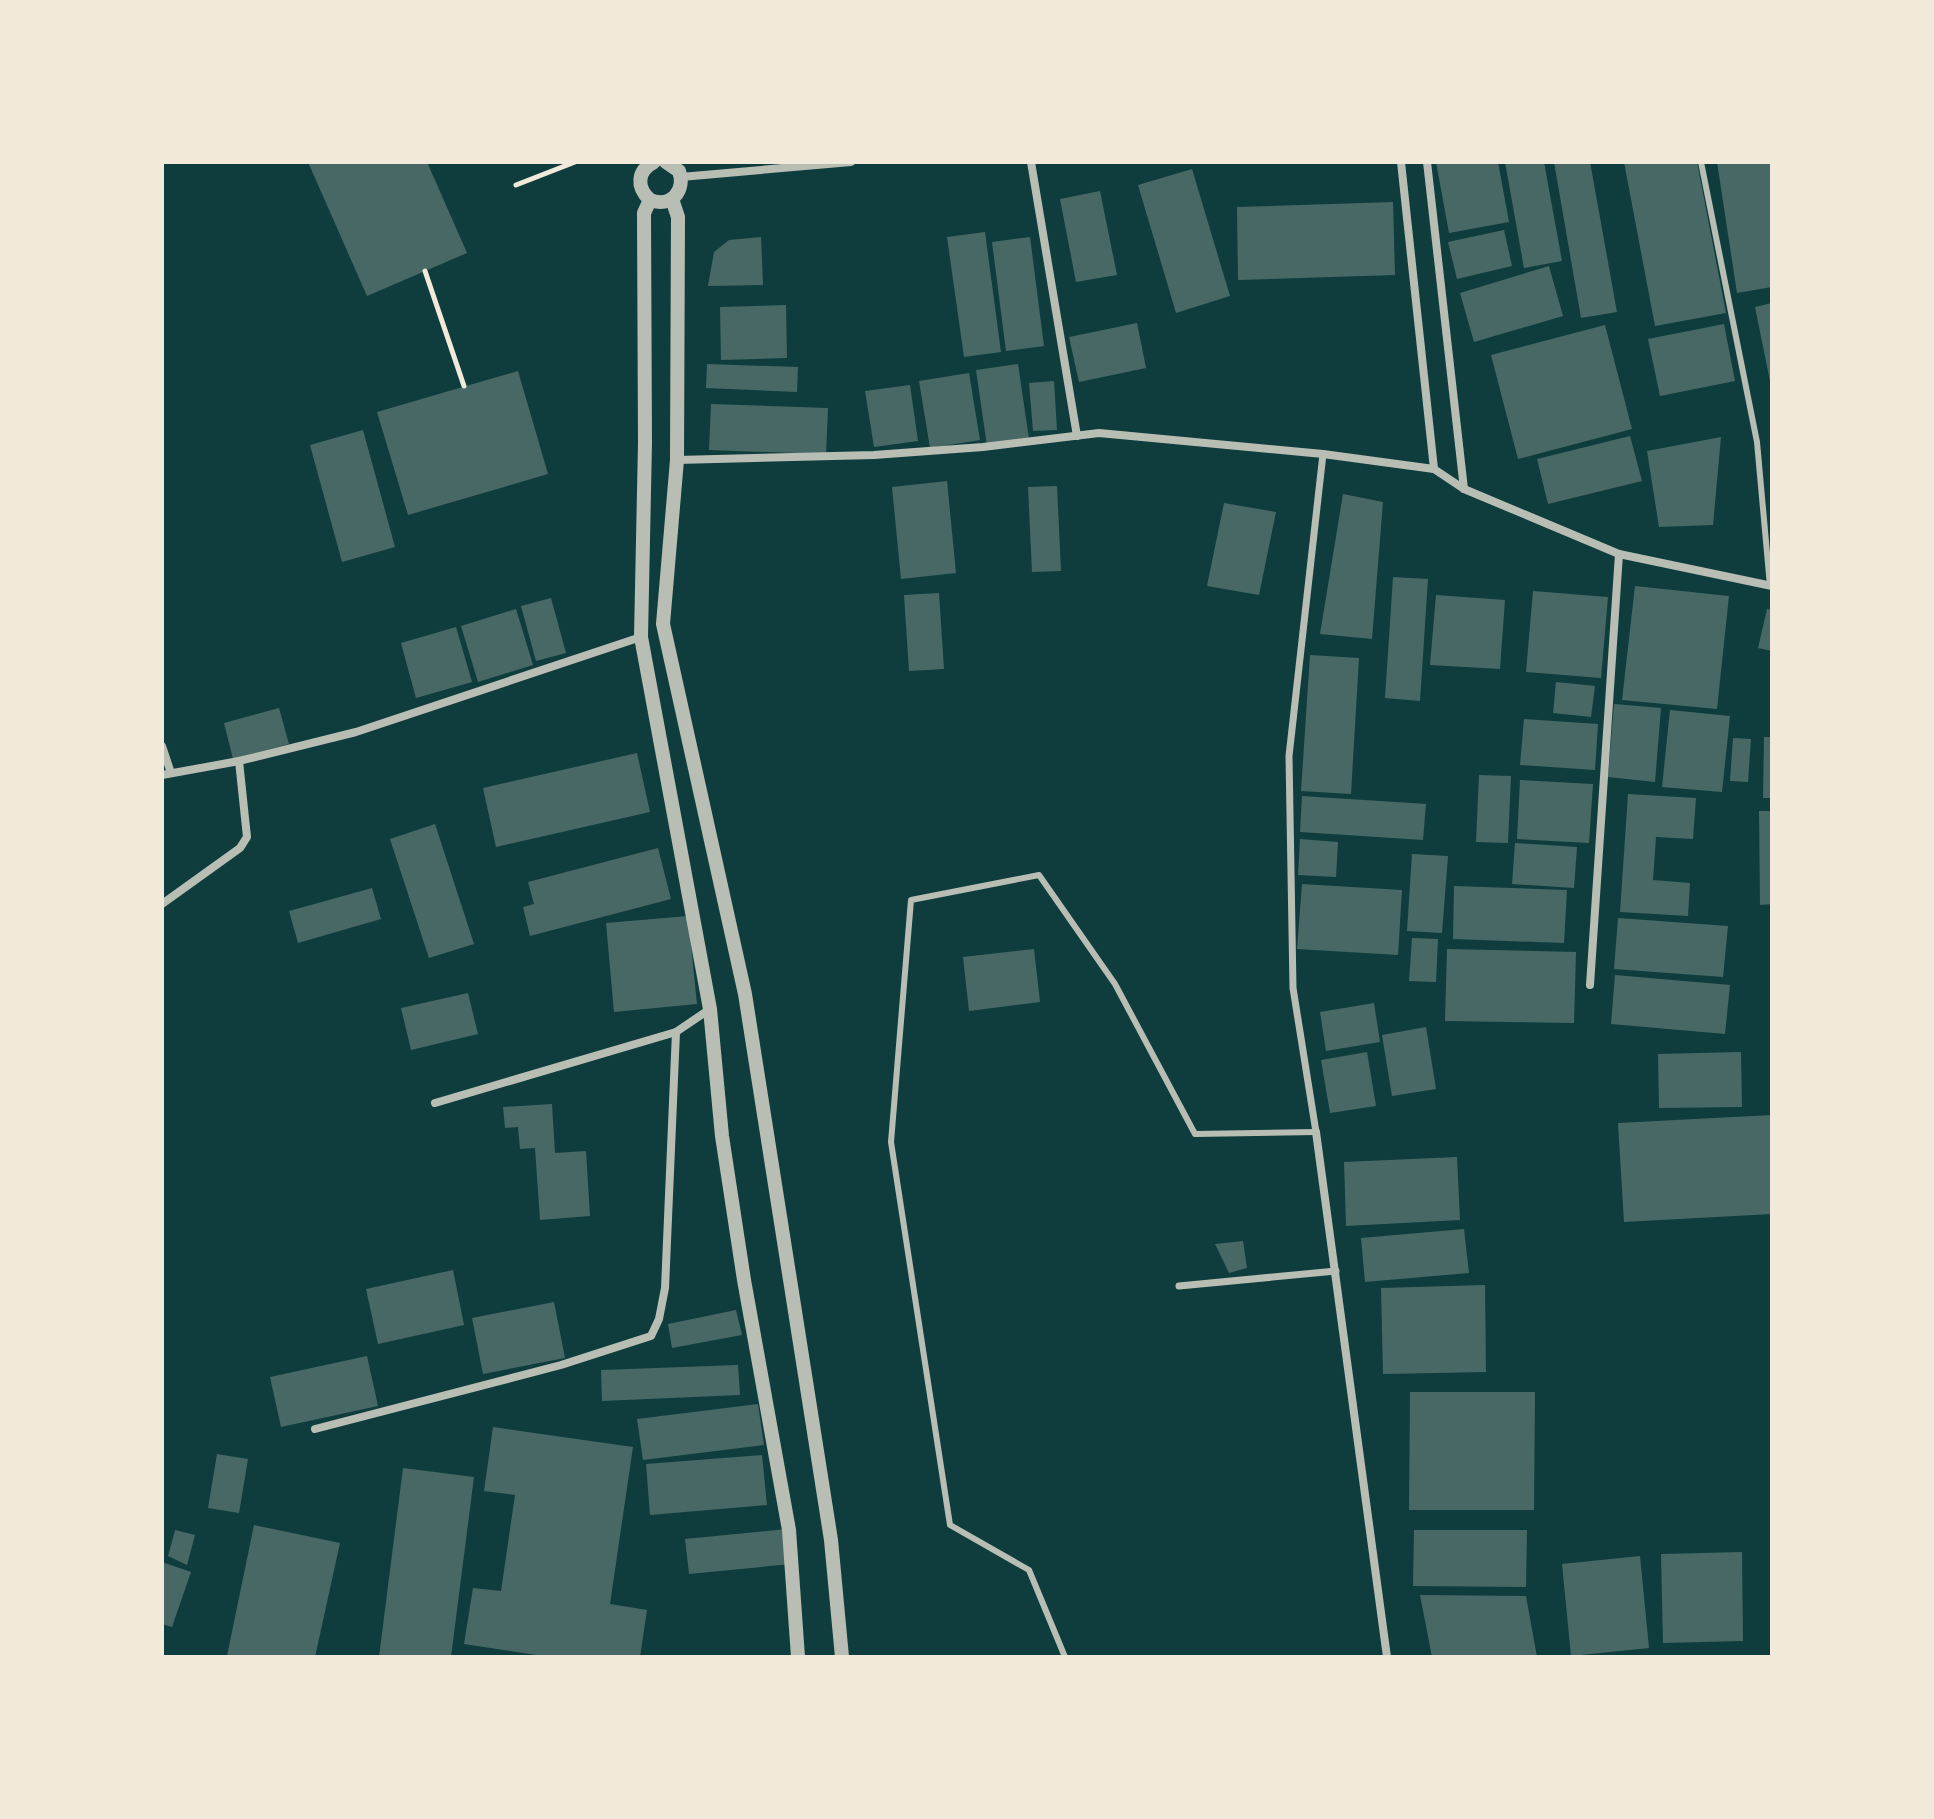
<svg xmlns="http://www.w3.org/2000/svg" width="1934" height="1819" font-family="'Sofia Sans Condensed',sans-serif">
	<rect width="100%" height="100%" fill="#0f3d3e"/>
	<g fill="#486865">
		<path d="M308 162H427L467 253 367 296Z"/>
		<path d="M1436 162H1498L1509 222 1449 233Z"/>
		<path d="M1505 162H1544L1562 261 1524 268Z"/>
		<path d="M1554 162H1590L1617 312 1581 318Z"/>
		<path d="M1624 162H1697L1726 313 1655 326Z"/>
		<path d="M1717 162H1772V287L1737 293Z"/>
		<path d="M1192 169 1230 296 1176 313 1138 185Z"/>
		<path d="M1100 191 1117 275 1076 282 1060 199Z"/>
		<path d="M1393 202 1395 275 1238 280 1237 207Z"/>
		<path d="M1504 230 1512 266 1457 279 1448 242Z"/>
		<path d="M985 232 1001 352 964 357 947 237Z"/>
		<path d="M761 237 763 285 708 286 714 252 729 240Z"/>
		<path d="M1030 237 1044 346 1006 351 992 242Z"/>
		<path d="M1549 266 1563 316 1474 342 1460 293Z"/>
		<path d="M1772 303V386H1771L1755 307Z"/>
		<path d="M786 305 787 358 721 360 720 307Z"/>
		<path d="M1137 323 1146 368 1079 382 1069 337Z"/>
		<path d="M1724 324 1735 381 1660 396 1648 339Z"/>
		<path d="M1605 325 1632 429 1518 459 1491 355Z"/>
		<path d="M707 364 798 367 797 392 706 388Z"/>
		<path d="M1018 364 1029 439 987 446 976 370Z"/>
		<path d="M518 371 548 474 408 515 377 412Z"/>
		<path d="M969 373 980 440 930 448 919 381Z"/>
		<path d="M1054 381 1057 430 1033 431 1029 383Z"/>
		<path d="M910 385 918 441 874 447 865 391Z"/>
		<path d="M711 404 828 408 826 454 709 450Z"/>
		<path d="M363 430 395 547 342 562 310 445Z"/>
		<path d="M1630 436 1642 481 1548 504 1537 459Z"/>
		<path d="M1721 437 1713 525 1659 527 1647 451Z"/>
		<path d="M947 481 956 573 901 579 892 487Z"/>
		<path d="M1057 486 1061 571 1032 572 1028 487Z"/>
		<path d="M1343 494 1383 502 1372 639 1320 634Z"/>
		<path d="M1224 503 1276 512 1259 595 1207 586Z"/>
		<path d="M1393 577 1428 579 1420 701 1385 698Z"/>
		<path d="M1635 586 1729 596 1717 709 1622 700Z"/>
		<path d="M1533 591 1608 597 1601 678 1526 672Z"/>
		<path d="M939 593 944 669 909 671 904 595Z"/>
		<path d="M1436 595 1505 600 1500 669 1430 665Z"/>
		<path d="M551 598 566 653 536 661 521 606Z"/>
		<path d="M516 609 533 665 478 682 461 626Z"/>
		<path d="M1767 609 1772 610V651L1758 648Z"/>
		<path d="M456 627 472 682 416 698 401 643Z"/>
		<path d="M1310 655 1359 658 1351 794 1301 791Z"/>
		<path d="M1556 682 1595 686 1591 717 1553 713Z"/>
		<path d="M1614 704 1661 708 1655 782 1608 777Z"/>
		<path d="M279 708 289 744 233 759 224 723Z"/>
		<path d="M1670 710 1730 716 1722 792 1662 787Z"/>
		<path d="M1524 719 1598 724 1595 770 1520 765Z"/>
		<path d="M1764 737H1772V798H1763Z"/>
		<path d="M1733 738 1751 739 1748 782 1730 781Z"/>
		<path d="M637 753 650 812 496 847 483 788Z"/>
		<path d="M1479 775 1511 776 1508 843 1476 842Z"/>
		<path d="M1520 780 1593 784 1589 843 1517 839Z"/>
		<path d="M1628 794 1696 798 1693 839 1656 837 1653 880 1690 883 1688 916 1620 912Z"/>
		<path d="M1302 796 1426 804 1423 840 1300 832Z"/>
		<path d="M1759 811H1772V904L1760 905Z"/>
		<path d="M435 824 474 944 429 958 390 839Z"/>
		<path d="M1300 839 1338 842 1336 877 1298 875Z"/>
		<path d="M1515 843 1577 847 1574 888 1512 884Z"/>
		<path d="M658 848 671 899 530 936 523 907 534 904 528 882Z"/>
		<path d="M1412 854 1448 856 1442 933 1407 931Z"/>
		<path d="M1302 884 1402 890 1398 955 1297 949Z"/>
		<path d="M1454 886 1567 890 1564 943 1453 939Z"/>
		<path d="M372 888 381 919 298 943 289 911Z"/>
		<path d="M688 916 697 1004 614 1012 606 923Z"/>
		<path d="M1618 918 1728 926 1723 977 1614 969Z"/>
		<path d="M1412 938 1438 939 1436 982 1409 981Z"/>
		<path d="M1034 949 1040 1002 969 1011 963 957Z"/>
		<path d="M1447 949 1576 952 1574 1023 1445 1021Z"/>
		<path d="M1615 975 1730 985 1725 1034 1611 1024Z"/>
		<path d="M468 993 478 1034 411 1050 401 1008Z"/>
		<path d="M1374 1003 1380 1042 1326 1051 1320 1012Z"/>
		<path d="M1426 1027 1436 1089 1392 1096 1382 1035Z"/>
		<path d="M1367 1052 1376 1106 1330 1113 1321 1060Z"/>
		<path d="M1741 1052 1742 1107 1659 1108 1658 1054Z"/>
		<path d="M552 1104 555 1153 586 1151 590 1216 540 1220 535 1148 520 1149 518 1127 505 1128 503 1107Z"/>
		<path d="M1772 1115V1214L1624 1222 1618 1123Z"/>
		<path d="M1457 1157 1460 1220 1346 1226 1344 1162Z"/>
		<path d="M1464 1229 1469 1273 1365 1282 1361 1238Z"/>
		<path d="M1243 1241 1247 1268 1229 1273 1215 1244Z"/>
		<path d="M453 1270 464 1325 378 1344 366 1289Z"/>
		<path d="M1485 1285 1486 1372 1383 1374 1381 1288Z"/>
		<path d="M554 1302 565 1358 483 1374 472 1318Z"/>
		<path d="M736 1310 742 1335 672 1348 668 1324Z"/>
		<path d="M367 1356 378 1406 281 1427 270 1377Z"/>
		<path d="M738 1365 740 1395 602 1401 601 1370Z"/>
		<path d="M1410 1392H1535L1534 1510H1409Z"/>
		<path d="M758 1404 764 1445 643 1460 637 1419Z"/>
		<path d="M493 1427 633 1447 610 1604 647 1610 640 1657H550L464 1644 473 1588 501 1591 515 1495 484 1491Z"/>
		<path d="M217 1454 248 1459 239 1513 208 1508Z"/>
		<path d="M762 1455 767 1505 650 1515 646 1464Z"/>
		<path d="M403 1468 474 1477 451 1657H379Z"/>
		<path d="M254 1525 340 1543 315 1657 227 1656Z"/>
		<path d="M787 1529 791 1564 689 1574 685 1539Z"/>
		<path d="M175 1530 195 1535 187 1565 168 1556Z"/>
		<path d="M1414 1530H1527L1526 1587 1413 1586Z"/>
		<path d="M1742 1552 1743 1641 1663 1643 1661 1554Z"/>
		<path d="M1640 1556 1649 1648 1571 1656 1562 1564Z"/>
		<path d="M162 1562 191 1572 172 1627 162 1624Z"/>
		<path d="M1420 1595 1526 1596 1537 1657H1432Z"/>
	</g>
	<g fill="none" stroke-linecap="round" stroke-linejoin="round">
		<g stroke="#f1e9da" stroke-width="5">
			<path d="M516 185 575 162"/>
			<path d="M425 271 464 386"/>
		</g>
		<g stroke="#b8beb3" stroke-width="6">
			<path d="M1701 162 1757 442 1770 586"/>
			<path d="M1065 1657 1029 1570 950 1525 891 1142 911 900 1039 875 1115 984 1195 1134 1316 1132"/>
		</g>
		<g stroke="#b8beb3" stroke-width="7">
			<path d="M1316 1132 1293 988 1289 756 1323 454"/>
			<path d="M1179 1286 1336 1271"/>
		</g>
		<g stroke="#b8beb3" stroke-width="8">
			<path d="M1031 162 1077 436"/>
			<path d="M1401 162 1434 469"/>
			<path d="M1427 162 1464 489"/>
			<path d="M681 177 851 162"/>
			<path d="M677 460 874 455 983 447 1099 433 1323 454 1434 469 1464 489 1619 554 1772 586"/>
			<path d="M162 746 171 773"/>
			<path d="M162 775 239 761 356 732 641 637"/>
			<path d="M162 904 240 848 247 837 239 761"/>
			<path d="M1590 985 1619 554"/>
			<path d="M435 1103 676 1032"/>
			<path d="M1316 1132 1387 1657"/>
			<path d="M315 1429 561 1365 651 1336 659 1319 665 1288 676 1032 710 1009"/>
		</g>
		<g stroke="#b8beb3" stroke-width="14">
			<path d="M654 162C637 171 636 187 650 200 671 208 686 191 679 171L666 162"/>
			<path d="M672 199 678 217 677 460 663 624 745 994 831 1540 842 1657"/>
			<path d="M650 200 644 213 645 443 641 637 710 1009 722 1136 744 1280 789 1530 798 1657"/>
		</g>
	</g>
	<rect width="1934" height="1819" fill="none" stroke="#f1e9da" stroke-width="328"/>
</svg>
